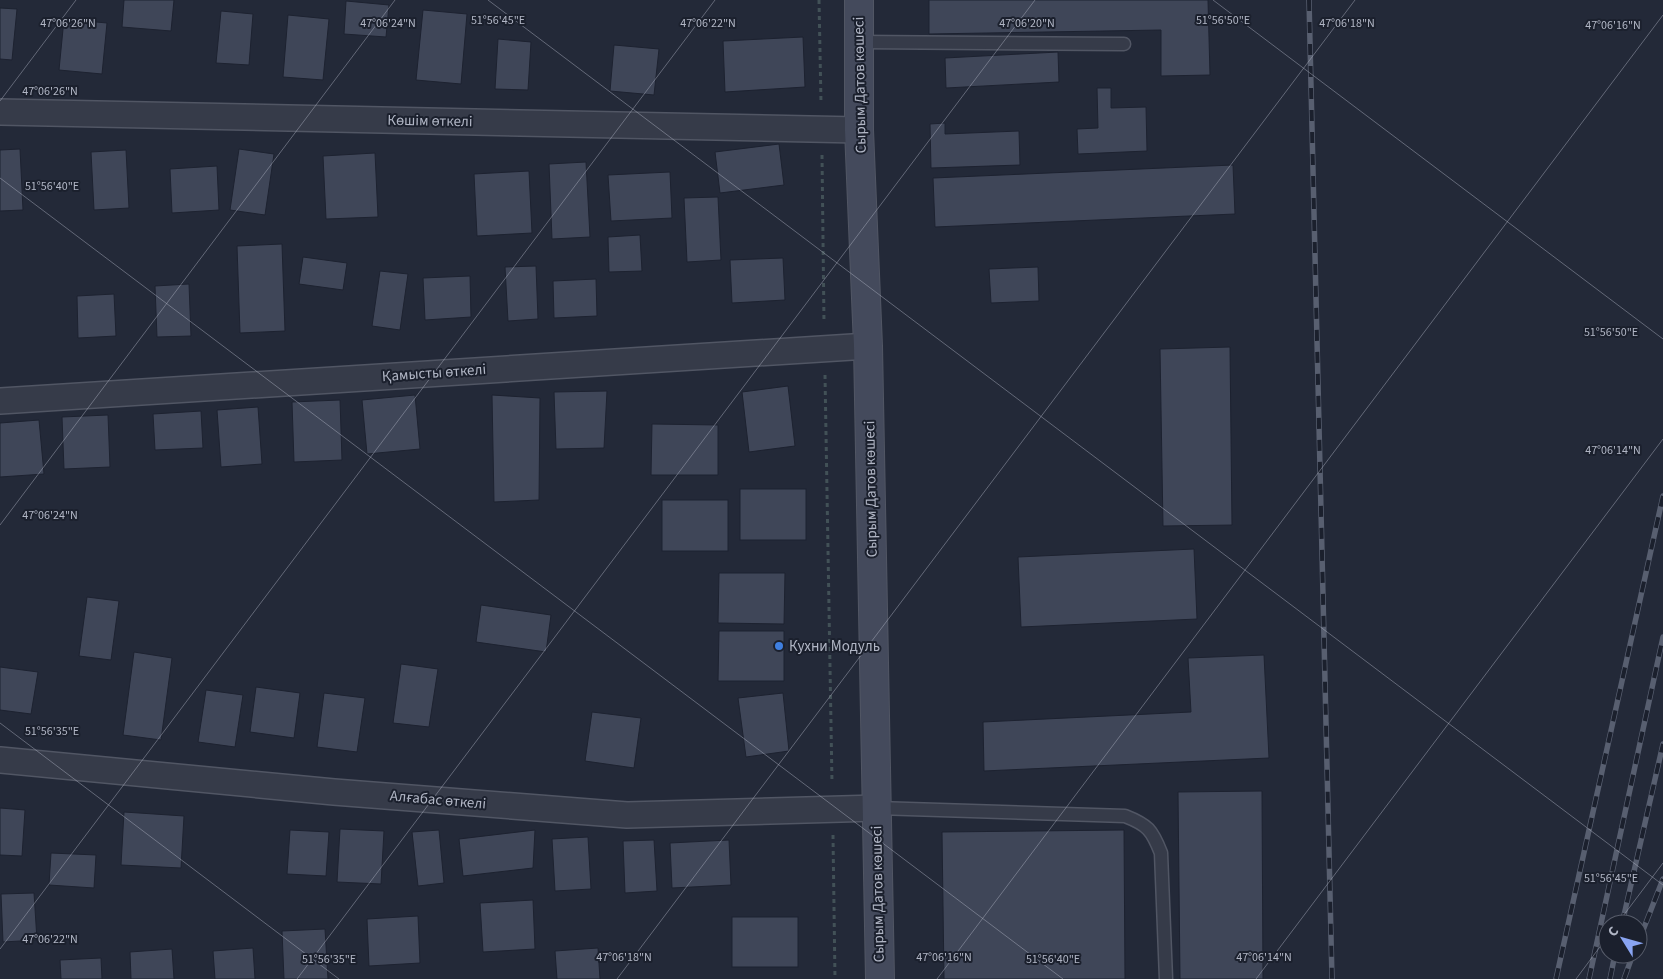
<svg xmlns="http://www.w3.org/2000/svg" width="1663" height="979" font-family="'Source Sans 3',sans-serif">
	<rect width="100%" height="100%" fill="#232938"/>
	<g fill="#3f4658" stroke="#1d2230">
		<path d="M124 0H174L171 31 122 27Z"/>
		<path d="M929 0H1208L1210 75 1161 76V30L929 34Z"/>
		<path d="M346 1 389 5 386 37 344 34Z"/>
		<path d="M0 8 17 9 12 60 0 59Z"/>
		<path d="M423 10 467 14 461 84 416 80Z"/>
		<path d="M221 11 253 14 249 65 216 63Z"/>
		<path d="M288 15 329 19 323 80 283 77Z"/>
		<path d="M64 19 107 23 102 74 59 70Z"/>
		<path d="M803 37 805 87 725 92 723 41Z"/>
		<path d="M498 39 531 42 528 90 495 89Z"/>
		<path d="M614 45 659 49 654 95 610 91Z"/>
		<path d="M1058 52 1059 82 946 88 945 58Z"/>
		<path d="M1097 88H1111V108L1146 107 1147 151 1078 154 1077 129 1098 128Z"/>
		<path d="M945 123V134L1019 131 1020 165 931 168 930 124Z"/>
		<path d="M779 144 784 185 720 193 715 152Z"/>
		<path d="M20 149 23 210 0 211V150Z"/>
		<path d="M239 149 274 154 265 215 230 210Z"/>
		<path d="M126 150 129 208 94 210 91 152Z"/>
		<path d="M375 153 378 217 326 219 323 156Z"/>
		<path d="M586 162 590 237 552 239 549 164Z"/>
		<path d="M1233 165 1235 214 935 227 933 178Z"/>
		<path d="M217 166 219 210 172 213 170 169Z"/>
		<path d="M529 171 532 233 477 236 474 174Z"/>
		<path d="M670 172 672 218 611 221 608 175Z"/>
		<path d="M718 197 721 260 687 262 684 198Z"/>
		<path d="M640 235 642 271 609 272 608 237Z"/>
		<path d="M282 244 285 331 240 333 237 246Z"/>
		<path d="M303 257 347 263 343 290 299 284Z"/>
		<path d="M783 258 785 300 732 303 730 260Z"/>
		<path d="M536 266 538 319 508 321 505 267Z"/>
		<path d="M1038 267 1039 301 991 303 989 269Z"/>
		<path d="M380 271 408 274 400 330 372 326Z"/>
		<path d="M470 276 471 317 425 320 423 278Z"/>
		<path d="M596 279 597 316 554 318 553 281Z"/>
		<path d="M189 284 191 336 157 337 155 286Z"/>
		<path d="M114 294 116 336 78 338 77 296Z"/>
		<path d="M1230 347 1232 525 1163 526 1160 349Z"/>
		<path d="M788 386 795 446 749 452 742 392Z"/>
		<path d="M607 391 604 448 556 449 554 392Z"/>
		<path d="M415 395 420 449 367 454 362 400Z"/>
		<path d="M492 395 540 398 539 500 494 502Z"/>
		<path d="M340 400 342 460 294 462 292 402Z"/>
		<path d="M258 407 262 464 221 467 217 410Z"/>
		<path d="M201 411 203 448 155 450 153 414Z"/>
		<path d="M108 415 110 467 64 469 62 417Z"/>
		<path d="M39 420 44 474 0 477V423Z"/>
		<path d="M652 424 718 425V475H651Z"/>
		<rect x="740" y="489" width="66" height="51"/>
		<rect x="662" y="500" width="66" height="51"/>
		<path d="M1194 549 1197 619 1021 627 1018 557Z"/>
		<path d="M719 573H785L784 624 718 623Z"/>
		<path d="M87 597 119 601 111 660 79 656Z"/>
		<path d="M481 605 551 615 546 652 476 642Z"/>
		<path d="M719 631H784V681H718Z"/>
		<path d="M134 652 172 658 161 740 123 735Z"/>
		<path d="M1264 655 1269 758 984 771 983 722 1191 712 1188 658Z"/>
		<path d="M401 664 438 669 429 727 393 723Z"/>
		<path d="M0 667 38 672 31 714 0 710Z"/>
		<path d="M256 687 300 693 294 738 250 732Z"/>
		<path d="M206 690 243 695 235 747 198 742Z"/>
		<path d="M324 693 365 698 357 752 317 747Z"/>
		<path d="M783 693 789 751 746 757 738 698Z"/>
		<path d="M592 712 641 718 634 768 585 761Z"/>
		<path d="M1262 791 1263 979H1180L1178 792Z"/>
		<path d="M0 808 25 810 22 856 0 855Z"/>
		<path d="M124 812 184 816 181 868 121 865Z"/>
		<path d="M340 829 384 831 381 884 337 882Z"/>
		<path d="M290 830 329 832 326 876 287 874Z"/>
		<path d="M439 830 444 883 418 886 412 832Z"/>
		<path d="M535 830 533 868 463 876 459 839Z"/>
		<path d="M1124 830 1125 979H944L942 832Z"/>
		<path d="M588 837 591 889 555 891 552 839Z"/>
		<path d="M654 840 657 891 625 893 623 841Z"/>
		<path d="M729 840 731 885 672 888 670 843Z"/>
		<path d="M51 853 96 855 94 888 49 885Z"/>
		<path d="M34 893 37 940 3 942 1 894Z"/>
		<path d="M533 900 535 949 483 952 480 903Z"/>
		<path d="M418 916 420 963 369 966 367 919Z"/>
		<rect x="732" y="917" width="66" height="50"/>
		<path d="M325 929 328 979H284L282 931Z"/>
		<path d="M253 948 255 979H215L213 951Z"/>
		<path d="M598 948 600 979H557L555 951Z"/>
		<path d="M172 949 174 979H131L130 952Z"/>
		<path d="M101 958 102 979H61L60 960Z"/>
	</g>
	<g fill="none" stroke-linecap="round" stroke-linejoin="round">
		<defs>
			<g id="lane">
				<path d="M859 42 1124 44"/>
				<path d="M877 808 1125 816C1148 825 1152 830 1161 853L1166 979"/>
			</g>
			<g id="street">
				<path d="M0 112 859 130"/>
				<path d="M0 401 868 346"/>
				<path d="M0 760 334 792 627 815 877 808"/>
			</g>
			<path id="secondary" d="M859 0V130L868 346 880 979"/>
		</defs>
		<use href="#lane" stroke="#515664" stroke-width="15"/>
		<use href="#street" stroke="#515664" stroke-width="28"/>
		<use href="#secondary" stroke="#515664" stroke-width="30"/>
		<g stroke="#425157" stroke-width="3" stroke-dasharray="4 4" stroke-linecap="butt">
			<path d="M819 0 821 103"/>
			<path d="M822 155 824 323"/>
			<path d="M825 375 832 783"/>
			<path d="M833 835 835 979"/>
		</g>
		<use href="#lane" stroke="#363b49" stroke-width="12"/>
		<use href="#street" stroke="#363b49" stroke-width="25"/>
		<use href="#secondary" stroke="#444a5c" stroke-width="28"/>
		<defs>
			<g id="rail">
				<path d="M1309 0 1332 979"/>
				<path d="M1622 924 1663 744"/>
				<path d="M1638 943 1663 879"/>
				<path d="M1556 979 1663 496"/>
				<path d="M1589 979 1663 637"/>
				<path d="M1610 979 1615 954"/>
				<path d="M1624 979 1633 954"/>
			</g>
		</defs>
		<use href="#rail" stroke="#585f70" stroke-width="5.5"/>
		<use href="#rail" stroke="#1b202d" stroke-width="4" stroke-dasharray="11" stroke-linecap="butt"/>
	</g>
	<path fill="none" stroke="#b1b6c5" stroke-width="1" stroke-opacity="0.45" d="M488 0 1663 885M1213 0 1663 339M0 101 76 0M0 178 1063 979M0 525 395 0M0 723 339 979M1617 924 1663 863M0 949 715 0M297 979 1035 0M617 979 1355 0M937 979 1663 15M1256 979 1663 439M1576 979 1608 936"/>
	<circle fill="#3f7fe0" stroke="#1b202d" stroke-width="2" cx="779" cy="646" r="5"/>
	<g text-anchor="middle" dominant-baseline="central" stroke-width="4" stroke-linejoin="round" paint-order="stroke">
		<g font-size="15" fill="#b1b6c5" stroke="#1b202d">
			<text transform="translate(860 85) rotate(-91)">Сырым Датов көшесі</text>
			<text transform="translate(430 121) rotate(1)">Көшім өткелі</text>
			<text transform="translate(434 373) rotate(-4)">Қамысты өткелі</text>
			<text transform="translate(871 489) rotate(-91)">Сырым Датов көшесі</text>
			<text transform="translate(438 800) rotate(5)">Алғабас өткелі</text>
			<text transform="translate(878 894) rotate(-91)">Сырым Датов көшесі</text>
		</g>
		<g font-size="15" fill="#b1b6c5" stroke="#1b202d" text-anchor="start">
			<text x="789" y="646">Кухни Модуль</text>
		</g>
	</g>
	<g font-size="12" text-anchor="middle" fill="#b1b6c5" stroke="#1b202d" stroke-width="4" stroke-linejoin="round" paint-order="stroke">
		<text x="498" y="24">51°56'45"E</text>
		<text x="1223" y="24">51°56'50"E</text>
		<text x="1027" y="27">47°06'20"N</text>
		<text x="68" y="27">47°06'26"N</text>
		<text x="388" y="27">47°06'24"N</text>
		<text x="708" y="27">47°06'22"N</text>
		<text x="1347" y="27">47°06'18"N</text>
		<text x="1613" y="29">47°06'16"N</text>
		<text x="50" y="95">47°06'26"N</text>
		<text x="52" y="190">51°56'40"E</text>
		<text x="1611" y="336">51°56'50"E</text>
		<text x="1613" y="454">47°06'14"N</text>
		<text x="50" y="519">47°06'24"N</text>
		<text x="52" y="735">51°56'35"E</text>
		<text x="1611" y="882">51°56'45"E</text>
		<text x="50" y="943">47°06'22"N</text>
		<text x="624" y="961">47°06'18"N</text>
		<text x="944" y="961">47°06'16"N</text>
		<text x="1264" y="961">47°06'14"N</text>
		<text x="329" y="963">51°56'35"E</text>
		<text x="1053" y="963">51°56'40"E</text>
	</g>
	<g transform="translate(1623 939) rotate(307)"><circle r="24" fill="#1b202d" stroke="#575c6a"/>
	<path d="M0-4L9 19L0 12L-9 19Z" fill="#89a4f2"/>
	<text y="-8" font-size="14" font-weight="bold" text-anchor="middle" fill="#b1b6c5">С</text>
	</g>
</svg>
